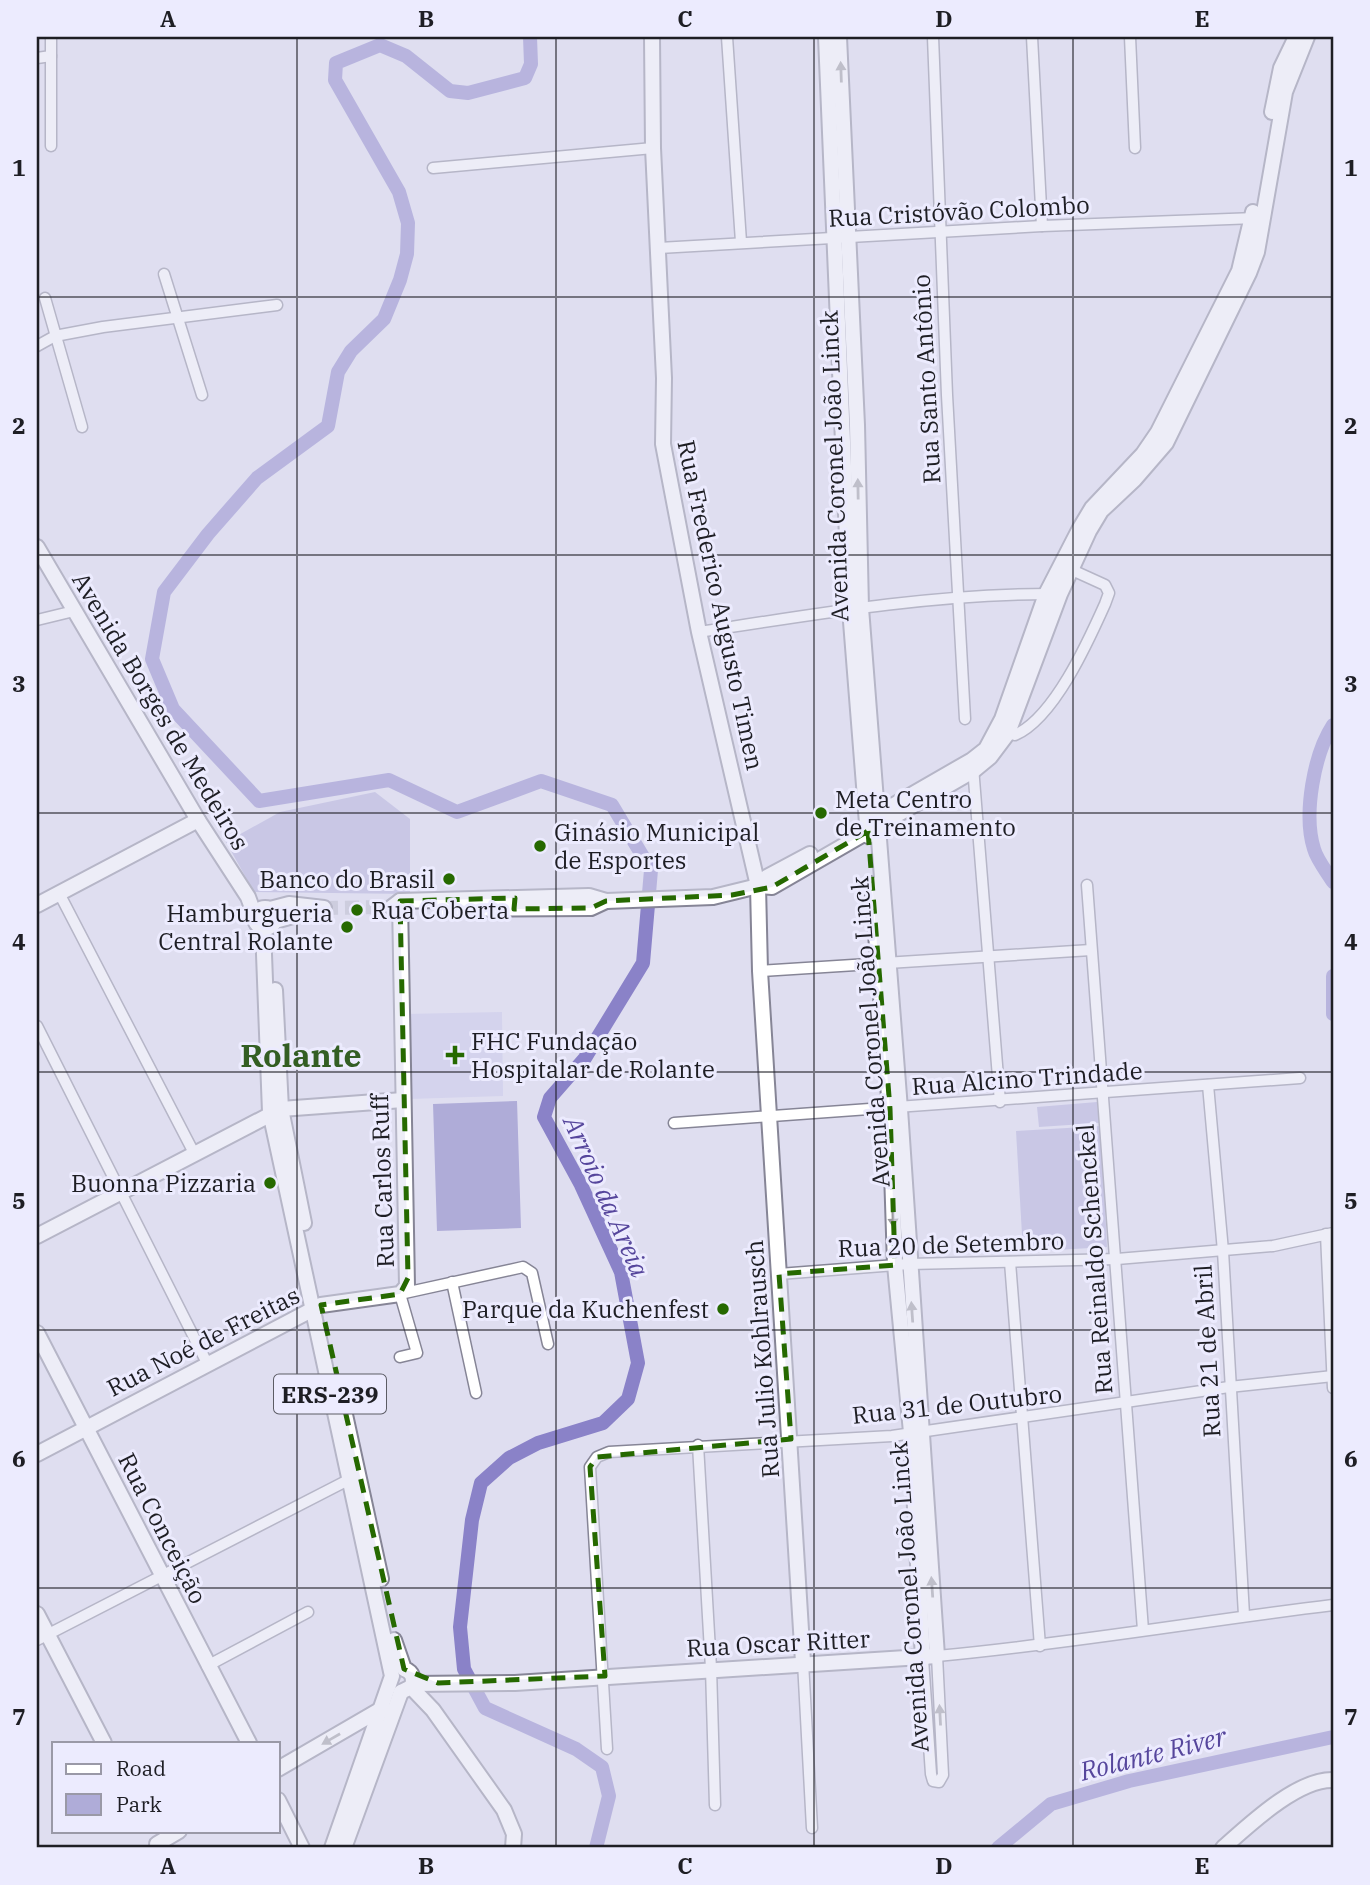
<svg xmlns="http://www.w3.org/2000/svg" width="1370" height="1885" font-family="'IBM Plex Serif',serif">
	<rect width="100%" height="100%" fill="#dfdef0"/>
	<path fill="#d4d3ed" d="M502 1012 503 1096 409 1099 405 1014Z"/>
	<g fill="#afacd8">
		<path d="M375 792 410 819V894L254 892 226 842 280 812Z"/>
		<path d="M517 1101 521 1228 437 1231 433 1104Z"/>
		<path d="M1097 1102 1099 1123 1039 1127 1037 1107Z"/>
		<path d="M1101 1126 1107 1247 1023 1252 1016 1131Z"/>
	</g>
	<g fill="none" stroke-linecap="round" stroke-linejoin="round">
		<g stroke="#8a82c8" stroke-width="14">
			<path d="M530 37 531 64 525 78 468 93 450 91 406 56 380 45 336 63 335 80 399 192 408 223 407 254 400 280 384 319 351 351 338 372 328 426 257 478 208 534 164 592 152 659 173 709 259 801 389 780 457 812 541 781 612 805 651 870 643 963 585 1058 550 1098 544 1117 581 1185 621 1272 638 1363 628 1399 603 1423 538 1443 509 1458 481 1483 472 1520 460 1627 464 1669 485 1708 576 1749 602 1767 609 1796 596 1848"/>
			<path d="M1333 725C1314 754 1303 814 1314 849 1317 860 1327 872 1333 882"/>
			<path d="M1333 976V1014"/>
			<path d="M998 1848 1051 1804 1129 1781 1333 1737"/>
		</g>
		<path stroke="#b8b8c7" stroke-width="14" stroke-dasharray="14 7" stroke-linecap="butt" d="M324 908 389 907"/>
		<defs>
			<g id="street">
				<path d="M727 37 741 242"/>
				<path d="M933 37 947 395 965 719"/>
				<path d="M1032 37 1042 226"/>
				<path d="M1130 37 1135 148"/>
				<path d="M37 58 51 56"/>
				<path d="M51 146V37"/>
				<path d="M433 168 653 148"/>
				<path d="M659 248 1042 226 1256 218"/>
				<path d="M164 274 202 395"/>
				<path d="M45 298 82 427"/>
				<path d="M37 346 55 336 103 327 277 305"/>
				<path d="M37 620 74 611"/>
				<path d="M699 632C815 614 932 594 1049 594"/>
				<path d="M1005 732 1015 735C1054 718 1088 642 1105 604L1109 593 1105 585 1072 570"/>
				<path d="M973 767 1000 1102"/>
				<path d="M1087 885 1143 1630"/>
				<path d="M59 893 194 1153"/>
				<path d="M760 971 1091 950"/>
				<path d="M37 1026 207 1363"/>
				<path d="M1208 1085 1223 1251 1244 1615"/>
				<path d="M674 1123 1300 1078"/>
				<path d="M1326 1234 1333 1388"/>
				<path d="M1010 1262 1040 1646"/>
				<path d="M779 1274 909 1264 1117 1259 1273 1246 1333 1233"/>
				<path d="M452 1282 476 1393"/>
				<path d="M400 1357 417 1353 400 1294 523 1267 532 1273 548 1344"/>
				<path d="M698 1445 711 1668 715 1805"/>
				<path d="M37 1640 354 1477"/>
				<path d="M923 1659 931 1774 933 1781 939 1782 943 1775 937 1656C1069 1644 1201 1621 1333 1605"/>
				<path d="M803 1662 812 1828"/>
				<path d="M207 1666 308 1612"/>
				<path d="M607 1749 590 1467 597 1457 609 1452 892 1436 1229 1387 1333 1376"/>
			</g>
			<g id="secondary">
				<path d="M652 37 653 148 664 378 663 444 699 632 758 886 760 971 803 1662"/>
				<path d="M826 37 850 609 868 836"/>
				<path d="M1272 112 1281 68 1296 37"/>
				<path d="M37 547 198 820 248 897 255 916"/>
				<path d="M873 817 972 760 986 749 1002 719 1046 594 1080 528 1092 508 1143 454 1158 432 1239 271 1253 212"/>
				<path d="M872 884 890 1109 895 1265 911 1432 923 1659"/>
				<path d="M758 886 767 877 810 854"/>
				<path d="M37 905 198 820"/>
				<path d="M392 907 400 901 589 896 606 901 713 897 758 886 772 887 973 771 990 757 1008 733 1060 594 1089 531 1101 511 1134 480 1166 443 1249 273 1257 252 1285 92 1307 37"/>
				<path d="M270 909 289 904 324 908"/>
				<path d="M445 909 591 908 606 901"/>
				<path d="M275 921 318 909"/>
				<path d="M37 1236 281 1109 403 1100"/>
				<path d="M37 1333 249 1743"/>
				<path d="M37 1454 321 1305 400 1294 407 1286 400 901"/>
				<path d="M37 1614 104 1743"/>
				<path d="M413 1684 515 1683 937 1656 900 1109 861 608 857 425 839 37"/>
				<path d="M411 1687 433 1710 504 1810 514 1834 513 1848"/>
				<path d="M278 1769 383 1708"/>
				<path d="M278 1800 302 1848"/>
				<path d="M157 1844 179 1831"/>
				<path d="M1223 1848C1249 1825 1297 1779 1333 1780"/>
			</g>
			<g id="primary">
				<circle cx="265" cy="918" r="10"/>
				<path d="M263 928 270 1112 392 1676 332 1848"/>
				<path d="M275 990 281 1109 304 1223"/>
				<path d="M342 1401 381 1579"/>
				<path d="M394 1640 404 1669C413 1672 415 1680 411 1687L401 1692"/>
				<path d="M344 1848 401 1692"/>
			</g>
		</defs>
		<use href="#street" stroke="#868596" stroke-width="13"/>
		<use href="#secondary" stroke="#868596" stroke-width="18"/>
		<use href="#primary" stroke="#868596" stroke-width="18"/>
		<use href="#street" stroke="#fff" stroke-width="10"/>
		<use href="#secondary" stroke="#fff" stroke-width="14"/>
		<use href="#primary" stroke="#fff" stroke-width="14"/>
	</g>
	<defs><path id="oneway-solid" d="M-6-.8H1V-3.2L6.5 0L1 3.2V.8H-6Z" transform="scale(1.75)"/></defs>
	<g fill="#9a9a9c">
		<use href="#oneway-solid" transform="translate(841 72) rotate(-92)"/>
		<use href="#oneway-solid" transform="translate(858 489) rotate(-91)"/>
		<use href="#oneway-solid" transform="translate(893 1217) rotate(88)"/>
		<use href="#oneway-solid" transform="translate(912 1312) rotate(-94)"/>
		<use href="#oneway-solid" transform="translate(932 1587) rotate(-94)"/>
		<use href="#oneway-solid" transform="translate(940 1715) rotate(-93)"/>
		<use href="#oneway-solid" transform="translate(331 1739) rotate(150)"/>
	</g>
	<path d="M0 0H1370V1885H0ZM868 831 890 1109 895 1265 779 1274 791 1439 597 1457 590 1467 605 1676 438 1683 404 1669 321 1305 400 1294 408 1278 400 901 515 898 514 909 591 908 606 901 732 895 772 887Z" fill="#dfdef0" fill-opacity=".55" fill-rule="evenodd"/>
	<path fill="none" stroke="#266900" stroke-width="5" stroke-dasharray="14 9" stroke-linejoin="round" d="M868 831 890 1109 895 1265 779 1274 791 1439 597 1457 590 1467 605 1676 438 1683 404 1669 321 1305 400 1294 408 1278 400 901 515 898 514 909 591 908 606 901 732 895 772 887Z"/>
	<path fill="none" stroke="#1e1e24" stroke-width="2" stroke-opacity="0.55" d="M297 37V1848M556 37V1848M814 37V1848M1073 37V1848M37 297H1333M37 555H1333M37 813H1333M37 1072H1333M37 1330H1333M37 1588H1333"/>
	<g fill="#266900" stroke="#ecebfe" stroke-width="2.5">
		<circle cx="821" cy="813" r="7"/>
		<circle cx="540" cy="846" r="7"/>
		<circle cx="449" cy="879" r="7"/>
		<circle cx="357" cy="910" r="7"/>
		<circle cx="347" cy="927" r="7"/>
		<path d="M451.5 1044.5h7v7h7v7h-7v7h-7v-7h-7v-7h7z"/>
		<circle cx="270" cy="1183" r="7"/>
		<circle cx="723" cy="1309" r="7"/>
	</g>
	<g text-anchor="middle" dominant-baseline="central" stroke-width="6" stroke-linejoin="round" paint-order="stroke">
		<rect fill="#ecebfe" stroke="#5c5c65" stroke-width="2" x="274" y="1374.5" width="112" height="39" rx="5"/>
		<g font-size="23" font-weight="bold" fill="#1e1e24">
			<text x="330" y="1394">ERS-239</text>
		</g>
		<g font-size="24" fill="#1e1e24" stroke="#ecebfe">
			<text transform="translate(959 211) rotate(-3)">Rua Cristóvão Colombo</text>
			<text transform="translate(926 379) rotate(-93)">Rua Santo Antônio</text>
			<text transform="translate(834 466) rotate(-92)">Avenida Coronel João Linck</text>
			<text transform="translate(721 605) rotate(78)">Rua Frederico Augusto Timen</text>
			<text transform="translate(161 711) rotate(59)">Avenida Borges de Medeiros</text>
			<text transform="translate(870 1032) rotate(-94)">Avenida Coronel João Linck</text>
			<text transform="translate(1027 1078) rotate(-4)">Rua Alcino Trindade</text>
			<text transform="translate(382 1181) rotate(-92)">Rua Carlos Ruff</text>
			<text transform="translate(951 1244) rotate(-2)">Rua 20 de Setembro</text>
			<text transform="translate(1094 1259) rotate(-94)">Rua Reinaldo Schenckel</text>
			<text transform="translate(203 1341) rotate(-27)">Rua Noé de Freitas</text>
			<text transform="translate(1207 1351) rotate(-93)">Rua 21 de Abril</text>
			<text transform="translate(762 1359) rotate(-94)">Rua Julio Kohlrausch</text>
			<text transform="translate(957 1404) rotate(-6)">Rua 31 de Outubro</text>
			<text transform="translate(163 1528) rotate(63)">Rua Conceição</text>
			<text transform="translate(909 1597) rotate(-94)">Avenida Coronel João Linck</text>
			<text transform="translate(778 1643) rotate(-3)">Rua Oscar Ritter</text>
		</g>
		<g font-size="24" fill="#1e1e24" stroke="#ecebfe" text-anchor="start">
			<text x="835" y="799">Meta Centro<tspan x="835" dy="28">de Treinamento</tspan></text>
			<text x="554" y="832">Ginásio Municipal<tspan x="554" dy="28">de Esportes</tspan></text>
			<text x="435" y="879" text-anchor="end">Banco do Brasil</text>
			<text x="371" y="910">Rua Coberta</text>
			<text x="333" y="913" text-anchor="end">Hamburgueria<tspan x="333" dy="28">Central Rolante</tspan></text>
			<text x="471" y="1041">FHC Fundação<tspan x="471" dy="28">Hospitalar de Rolante</tspan></text>
			<text x="256" y="1183" text-anchor="end">Buonna Pizzaria</text>
			<text x="709" y="1309" text-anchor="end">Parque da Kuchenfest</text>
		</g>
		<g font-size="26" font-style="italic" fill="#56469c" stroke="#ecebfe">
			<text transform="translate(607 1196) rotate(66)">Arroio da Areia</text>
			<text transform="translate(1153 1753) rotate(-14)">Rolante River</text>
		</g>
		<g font-size="32" font-weight="bold" fill="#335e24" stroke="#ecebfe">
			<text x="301" y="1055">Rolante</text>
		</g>
	</g>
	<rect width="1370" height="1885" fill="none" stroke="#ecebfe" stroke-width="77"/>
	<rect x="52" y="1742" width="228" height="91" fill="#ecebfe" stroke="#9a99a7" stroke-width="2"/>
	<rect x="66" y="1764" width="35" height="10" fill="#ffffff" stroke="#9a99a7" stroke-width="2"/>
	<text x="116" y="1776" font-size="21" fill="#1e1e24">Road</text>
	<rect x="66" y="1794" width="35" height="21" fill="#afacd8" stroke="#9a99a7" stroke-width="2"/>
	<text x="116" y="1812" font-size="21" fill="#1e1e24">Park</text>
	<rect x="38" y="38" width="1294" height="1808" fill="none" stroke="#1e1e24" stroke-width="2.5"/>
	<g font-size="23" text-anchor="middle" font-weight="bold" fill="#1e1e24">
		<text x="168" y="27">A</text>
		<text x="426" y="27">B</text>
		<text x="685" y="27">C</text>
		<text x="944" y="27">D</text>
		<text x="1202" y="27">E</text>
		<text x="19" y="176">1</text>
		<text x="1351" y="176">1</text>
		<text x="19" y="434">2</text>
		<text x="1351" y="434">2</text>
		<text x="19" y="692">3</text>
		<text x="1351" y="692">3</text>
		<text x="19" y="950">4</text>
		<text x="1351" y="950">4</text>
		<text x="19" y="1209">5</text>
		<text x="1351" y="1209">5</text>
		<text x="19" y="1467">6</text>
		<text x="1351" y="1467">6</text>
		<text x="19" y="1725">7</text>
		<text x="1351" y="1725">7</text>
		<text x="168" y="1874">A</text>
		<text x="426" y="1874">B</text>
		<text x="685" y="1874">C</text>
		<text x="944" y="1874">D</text>
		<text x="1202" y="1874">E</text>
	</g>
</svg>
